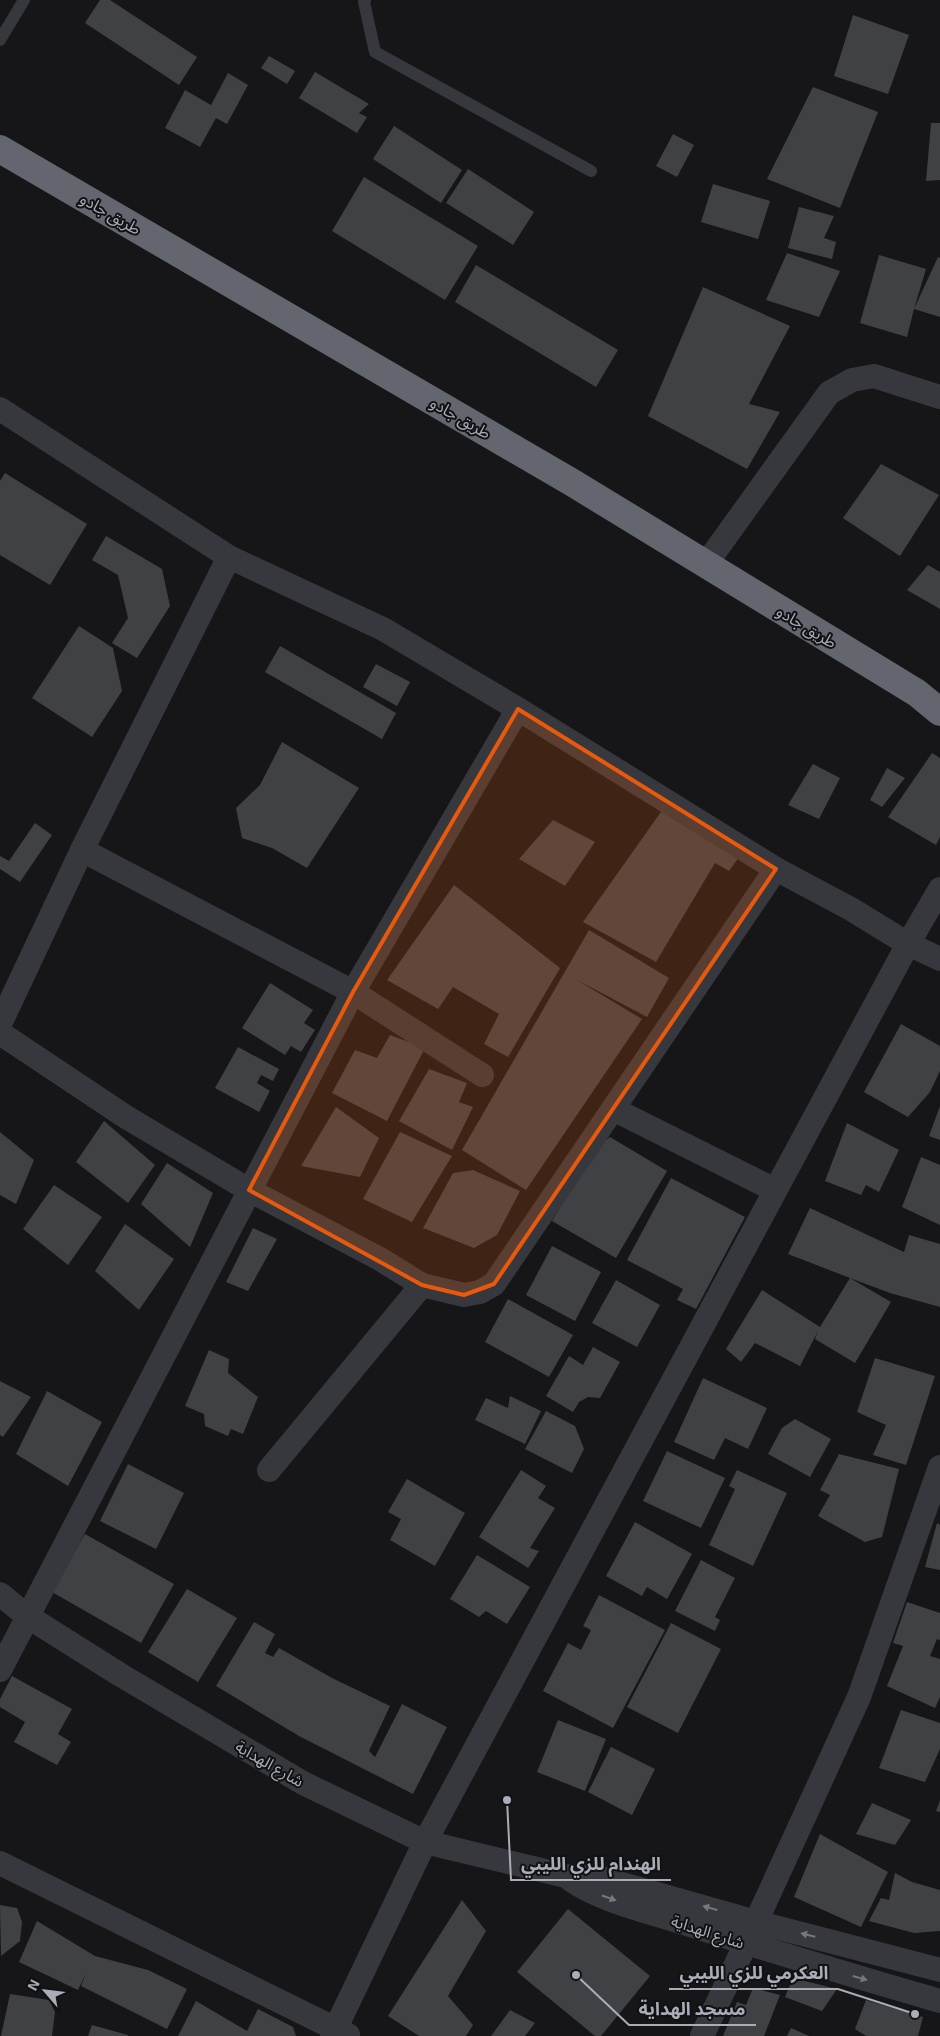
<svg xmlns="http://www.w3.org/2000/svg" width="940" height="2036" font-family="'Exo 2','Noto Sans Arabic',sans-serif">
	<rect width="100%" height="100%" fill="#161618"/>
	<g fill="#404145">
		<path d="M100 0H110L197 57 179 85 85 23Z"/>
		<path d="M853 15 909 35 888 94 834 76Z"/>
		<path d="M269 56 295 71 287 84 261 68Z"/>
		<path d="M315 72 369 104 359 113 367 117 357 133 299 98Z"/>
		<path d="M228 73 248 85 227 124 216 118 200 147 165 128 185 90 211 105Z"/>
		<path d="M813 87 878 112 840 208 767 179Z"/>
		<path d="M931 123H940V180L926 181Z"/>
		<path d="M394 126 462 170 441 203 373 159Z"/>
		<path d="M673 134 694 145 677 177 656 166Z"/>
		<path d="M468 169 534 212 513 245 446 203Z"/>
		<path d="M364 177 478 246 445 300 332 231Z"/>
		<path d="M713 184 770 201 758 239 701 222Z"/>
		<path d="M799 207 834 216 824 238 836 242 832 259 788 248Z"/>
		<path d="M787 253 840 271 819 317 766 300Z"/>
		<path d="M879 255 926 269 914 309 938 257 940 258V317L914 309 907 337 860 323Z"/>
		<path d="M476 265 618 350 596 387 455 302Z"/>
		<path d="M703 287 790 326 749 404 780 412 747 469 648 416Z"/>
		<path d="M881 464 939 495 900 556 843 518Z"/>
		<path d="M5 473 87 524 50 585 0 555V481Z"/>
		<path d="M106 536 162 569 170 606 137 658 112 643 128 618 118 575 92 560Z"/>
		<path d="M928 565 940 572V609L907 590Z"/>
		<path d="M79 626 113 648 122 691 92 737 32 698Z"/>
		<path d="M280 646 396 713 382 739 265 672Z"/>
		<path d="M376 664 410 682 397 706 363 687Z"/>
		<path d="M282 742 359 788 307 868 272 848 242 838 236 808 260 785Z"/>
		<path d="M932 753 940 758V837L936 845 888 817Z"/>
		<path d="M813 764 840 778 819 819 788 805Z"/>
		<path d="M887 768 905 778 882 807 870 800Z"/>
		<path d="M668 802 742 853 729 871 715 863 656 962 583 922Z"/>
		<path d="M553 820 595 842 565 886 519 859Z"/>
		<path d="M35 823 52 835 20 882 0 869V856L9 861Z"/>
		<path d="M454 885 560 968 508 1057 484 1044 499 1014 453 987 438 1009 387 980Z"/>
		<path d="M589 930 669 978 647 1017 577 980 642 1019 526 1190 462 1150Z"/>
		<path d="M270 983 313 1010 304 1023 315 1030 301 1052 291 1046 285 1055 242 1028Z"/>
		<path d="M901 1024 940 1046V1071L930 1092 908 1117 864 1092Z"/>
		<path d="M390 1035 425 1048 387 1121 332 1093 355 1050 377 1058Z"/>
		<path d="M238 1047 279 1069 273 1081 261 1075 257 1083 270 1091 259 1112 215 1088Z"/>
		<path d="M429 1069 467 1083 459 1102 473 1107 452 1150 399 1121Z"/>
		<path d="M940 1106V1140L929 1136Z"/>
		<path d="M336 1107 379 1138 360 1177 301 1166Z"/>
		<path d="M104 1121 155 1165 128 1203 76 1162Z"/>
		<path d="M847 1123 899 1150 879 1192 866 1185 861 1195 825 1181Z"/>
		<path d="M0 1132 34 1160 16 1204 0 1195Z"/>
		<path d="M400 1132 452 1156 412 1222 363 1199Z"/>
		<path d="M610 1137 667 1171 616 1258 552 1221 594 1149Z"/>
		<path d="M921 1157 940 1165V1225L902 1207Z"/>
		<path d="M167 1163 213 1193 190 1247 141 1204Z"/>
		<path d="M473 1170 520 1191 497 1235 474 1248 423 1228 453 1173Z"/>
		<path d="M671 1178 745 1217 696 1309 677 1300 683 1289 627 1260Z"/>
		<path d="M54 1185 102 1217 68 1265 23 1229Z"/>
		<path d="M810 1208 904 1252 909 1235 940 1244V1307L890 1293 850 1278 891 1302 855 1363 815 1339 818 1331 800 1366 755 1343 741 1362 726 1349 762 1290 820 1327 850 1278 788 1254Z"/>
		<path d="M125 1224 174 1259 139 1310 95 1271Z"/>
		<path d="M253 1228 277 1239 248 1291 226 1282Z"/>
		<path d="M552 1246 601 1272 575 1321 526 1295Z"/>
		<path d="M616 1280 660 1305 637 1347 592 1323Z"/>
		<path d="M508 1299 573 1335 549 1377 485 1342Z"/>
		<path d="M593 1347 620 1362 600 1398 588 1397 579 1402 573 1412 546 1396 569 1356 583 1365Z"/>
		<path d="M209 1350 229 1359 228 1373 258 1397 243 1434 231 1429 228 1436 205 1426 204 1414 185 1406Z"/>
		<path d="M875 1358 935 1376 906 1465 873 1455 886 1425 857 1412Z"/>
		<path d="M703 1378 767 1408 748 1449 725 1438 714 1460 674 1442Z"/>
		<path d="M0 1381 31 1397 3 1437 0 1435Z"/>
		<path d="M47 1391 102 1422 68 1486 16 1454Z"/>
		<path d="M510 1396 541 1411 525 1444 475 1420 486 1398 508 1408Z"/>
		<path d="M546 1411 575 1426 584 1449 572 1473 525 1449Z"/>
		<path d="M795 1419 831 1439 810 1477 768 1454 782 1428Z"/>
		<path d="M667 1451 725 1478 701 1528 643 1501Z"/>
		<path d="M839 1454 899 1469 882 1537 865 1542 818 1516 830 1495 820 1490Z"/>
		<path d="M128 1464 184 1493 156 1549 100 1521Z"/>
		<path d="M521 1470 546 1486 538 1498 555 1508 530 1548 539 1551 528 1568 479 1537Z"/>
		<path d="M737 1470 787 1493 753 1566 709 1545 735 1489 729 1486Z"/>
		<path d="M407 1479 465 1513 435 1566 390 1540 401 1519 388 1512Z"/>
		<path d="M635 1522 692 1554 667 1599 647 1587 642 1596 606 1576Z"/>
		<path d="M937 1523 940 1525V1570L925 1567Z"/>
		<path d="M85 1534 174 1584 141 1643 52 1592Z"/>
		<path d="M477 1555 530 1587 507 1624 486 1611 479 1617 450 1599Z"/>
		<path d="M701 1560 735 1578 715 1617 720 1620 715 1631 675 1611Z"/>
		<path d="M187 1589 237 1618 198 1682 148 1652Z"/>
		<path d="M599 1595 665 1630 613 1728 543 1691 568 1643 581 1650 591 1630 583 1626Z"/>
		<path d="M907 1602 940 1613V1640L937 1639 930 1656 940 1659V1697L935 1708 887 1686 903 1646 893 1643Z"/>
		<path d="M254 1622 275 1634 265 1653 273 1657 279 1648 332 1678 390 1706 369 1751 375 1757 402 1704 447 1727 413 1794 299 1736 216 1686Z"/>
		<path d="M671 1623 721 1649 678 1733 627 1707Z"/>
		<path d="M12 1676 72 1709 58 1734 71 1742 57 1765 14 1742 25 1722 0 1707V1699Z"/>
		<path d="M901 1710 940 1723V1749L925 1782 879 1768Z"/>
		<path d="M558 1720 606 1739 585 1791 537 1772Z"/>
		<path d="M611 1747 655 1769 632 1815 588 1792Z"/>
		<path d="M940 1800V1812L936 1811Z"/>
		<path d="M872 1803 911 1820 895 1845 856 1834Z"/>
		<path d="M820 1834 888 1872 861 1927 794 1897Z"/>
		<path d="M895 1873 912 1882 940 1890V1931L914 1933 869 1921 881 1898 889 1900Z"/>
		<path d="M462 1900 486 1931 448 1996 473 2025 466 2036H419L388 2016Z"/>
		<path d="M0 1905 17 1908 22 1922 20 1941 1 1956Z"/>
		<path d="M568 1909 650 1976 601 2036H595L517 1972Z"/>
		<path d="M37 1921 95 1956 148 1970 187 1989 167 2029 81 1986 86 1973 78 1990 19 1962Z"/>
		<path d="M793 1978 837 1989 822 2011 785 1997Z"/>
		<path d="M753 1988 780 1995 764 2036H723L737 2002 746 2005Z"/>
		<path d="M10 1994 49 2000 55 2012 52 2036H1Z"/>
		<path d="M866 2000 923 2017 918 2036H866L855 2029Z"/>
		<path d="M196 2001 247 2031 258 2009 293 2027 296 2036H178Z"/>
		<path d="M510 2010 535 2023 525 2036H491Z"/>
		<path d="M92 2025 128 2035V2036H88Z"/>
		<path d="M791 2028 809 2036H787Z"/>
	</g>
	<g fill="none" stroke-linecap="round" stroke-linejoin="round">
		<g stroke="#37383d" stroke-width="12">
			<path d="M365 0 364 2 375 52 591 171"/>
			<path d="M0 40 24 0"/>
		</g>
		<g stroke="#37383d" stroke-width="24">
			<path d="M0 409 229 557 383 629 518 709 776 869 851 909 908 944 940 959"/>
			<path d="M706 564 829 393 852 380 874 376 940 397"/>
			<path d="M82 850 353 992 482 1075"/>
			<path d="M0 1024 82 850 229 557"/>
			<path d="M0 1033 126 1117 249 1190 380 1259 422 1285 464 1295 480 1292 494 1284 776 869"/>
			<path d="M613 1109 775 1190"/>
			<path d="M269 1470 422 1285"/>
			<path d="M0 1594 27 1616 119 1674 303 1783 425 1842 566 1876H585L601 1878 756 1922 940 1970"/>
			<path d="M0 1670 353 992 518 709"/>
			<path d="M0 1863 348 2035"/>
			<path d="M571 1880C601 1901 647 1911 681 1922 767 1950 853 1976 940 2001"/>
			<path d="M332 2036 425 1842 908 944 940 889"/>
			<path d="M702 2036 756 1922 859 1697 940 1467"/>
		</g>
		<path stroke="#63666e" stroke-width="28" d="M0 149 573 483 917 693 940 712"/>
	</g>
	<defs><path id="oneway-solid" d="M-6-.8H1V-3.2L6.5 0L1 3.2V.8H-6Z" transform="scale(1.25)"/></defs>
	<g fill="#757881">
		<use href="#oneway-solid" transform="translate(609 1898) rotate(19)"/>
		<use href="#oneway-solid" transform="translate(710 1908) rotate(-164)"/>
		<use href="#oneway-solid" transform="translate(808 1935) rotate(-166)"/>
		<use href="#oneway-solid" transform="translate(860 1978) rotate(16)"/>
	</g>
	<path fill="#e8590c" fill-opacity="0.2" stroke="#e8590c" stroke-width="4" stroke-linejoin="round" d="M518 709 776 869 494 1284 464 1295 422 1285 249 1190 353 992Z"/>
	<g text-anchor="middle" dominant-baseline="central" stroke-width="4" stroke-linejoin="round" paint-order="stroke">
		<g font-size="16" fill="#a8adb8" stroke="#111113">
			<text transform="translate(111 213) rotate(30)">طريق جادو</text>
			<text transform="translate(461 417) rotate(30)">طريق جادو</text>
			<text transform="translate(807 626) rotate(31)">طريق جادو</text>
			<text transform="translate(270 1763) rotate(30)">شارع الهداية</text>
			<text transform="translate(708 1931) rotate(18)">شارع الهداية</text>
		</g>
	</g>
	<path fill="none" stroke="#a8adb8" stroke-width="2" d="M507 1800L511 1880H671M915 2014L838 1989H669M576 1975L629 2025H756"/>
	<g fill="#a8adb8" stroke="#111113" stroke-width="2">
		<circle cx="507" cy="1800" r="5"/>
		<circle cx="915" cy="2014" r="5"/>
		<circle cx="576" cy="1975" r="5"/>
	</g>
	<g font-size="18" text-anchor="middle" font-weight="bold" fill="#a8adb8" stroke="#111113" stroke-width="4" stroke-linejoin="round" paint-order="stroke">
		<text x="591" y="1870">الهندام للزي الليبي</text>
		<text x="754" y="1979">العكرمي للزي الليبي</text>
		<text x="692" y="2015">مسجد الهداية</text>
	</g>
	<g transform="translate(45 1991) rotate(298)" stroke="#111113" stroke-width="4" paint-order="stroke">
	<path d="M0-4L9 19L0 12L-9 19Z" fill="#a8adb8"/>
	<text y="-8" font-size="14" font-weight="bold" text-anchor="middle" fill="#a8adb8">N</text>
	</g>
</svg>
